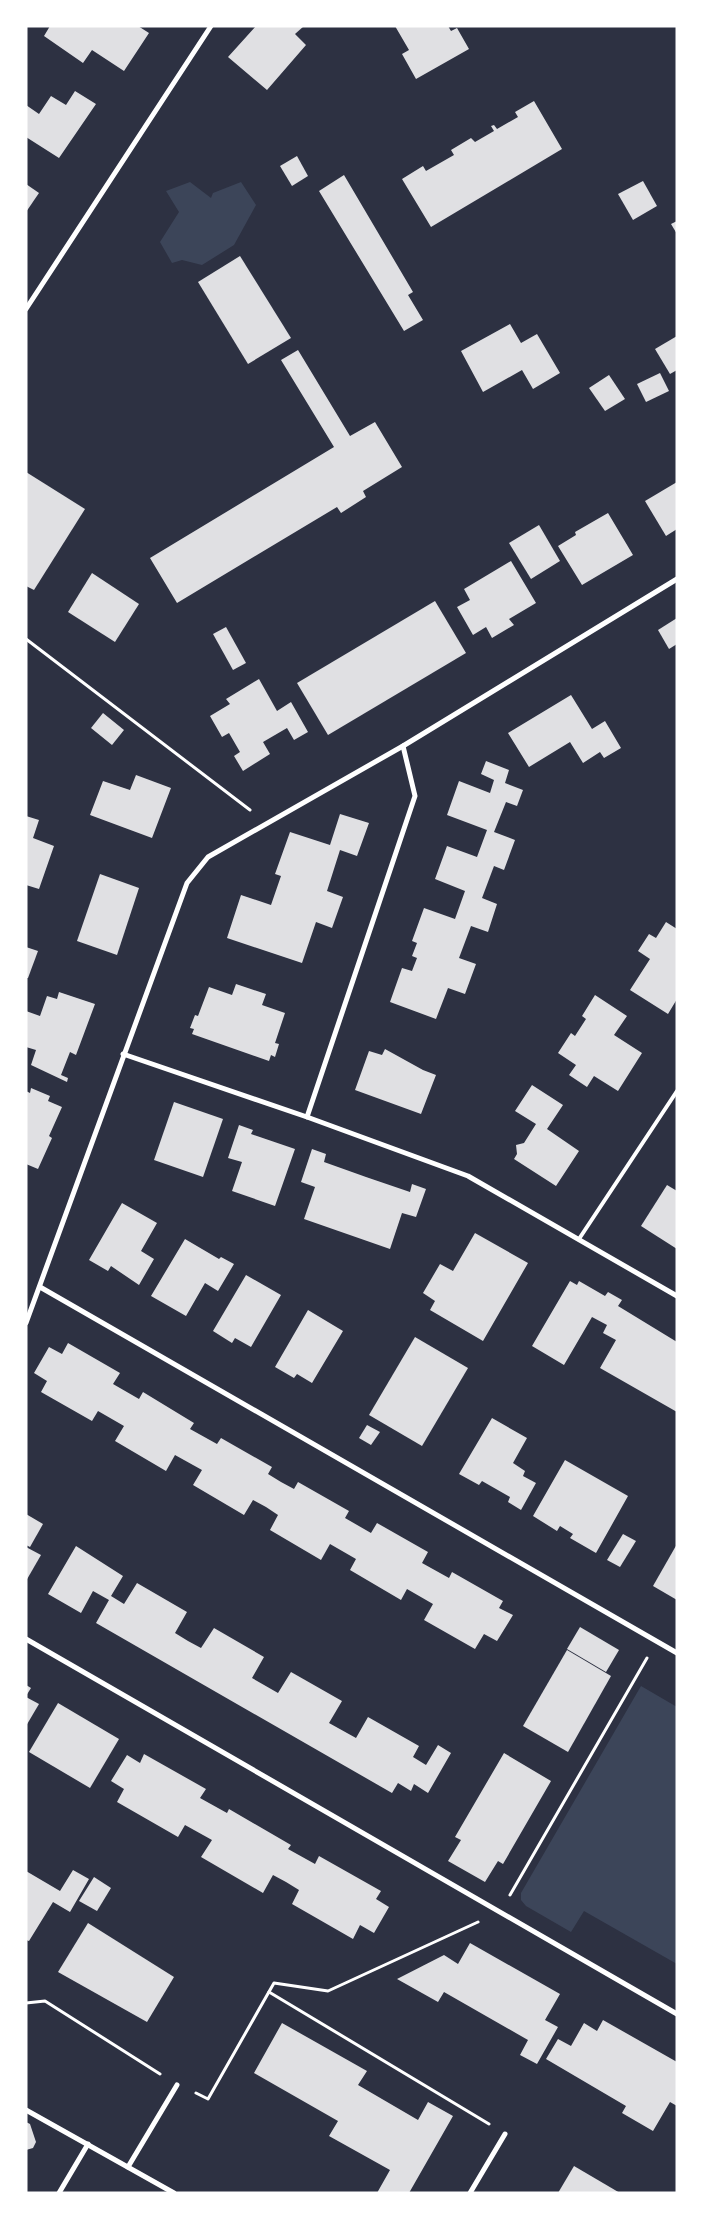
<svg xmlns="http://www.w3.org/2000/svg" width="703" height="2219" font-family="'Roboto Serif',serif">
	<rect width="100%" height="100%" fill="#2d3142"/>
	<g fill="#3c4559">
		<path d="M190 182 211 198 213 193 241 182 256 205 234 245 202 265 182 260 172 263 160 242 179 212 166 191Z"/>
		<path d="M641 1686 677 1707V1964L584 1911 571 1932 526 1906 521 1900V1893Z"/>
	</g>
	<g fill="#e0e0e3">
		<path d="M50 26H138L149 33 124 71 92 50 83 63 44 36Z"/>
		<path d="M256 26H304L295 34 306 45 267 90 228 57Z"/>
		<path d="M395 26H448L451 31 457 28 469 49 416 79 402 54 409 50Z"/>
		<path d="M75 91 96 104 59 158 26 137V105L39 114 51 96 66 105Z"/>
		<path d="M534 101 562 149 431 227 402 179 423 166 426 171 454 155 451 150 471 138 475 142 494 131 491 126 494 125 497 129 518 117 515 112Z"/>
		<path d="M297 156 308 176 292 186 280 166Z"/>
		<path d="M344 175 413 292 408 295 423 320 404 331 319 191Z"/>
		<path d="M643 181 657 206 633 220 618 194Z"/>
		<path d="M26 184 39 193 26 212Z"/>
		<path d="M677 221V234L671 224Z"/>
		<path d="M240 256 291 338 248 364 198 282Z"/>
		<path d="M510 324 521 343 537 334 560 373 533 389 522 370 483 392 461 351Z"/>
		<path d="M677 336V370L670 374 655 349Z"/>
		<path d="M298 350 350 436 375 422 402 467 363 491 366 497 341 513 337 507 177 603 150 558 334 447 281 360Z"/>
		<path d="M660 373 669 391 646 402 637 384Z"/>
		<path d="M609 375 625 399 605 411 589 388Z"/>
		<path d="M26 472 85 509 34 590 26 586Z"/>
		<path d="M677 482V529L666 536 645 501Z"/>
		<path d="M608 513 633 555 582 585 558 546 576 535 575 532Z"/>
		<path d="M539 525 560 561 531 579 509 543Z"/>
		<path d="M511 561 536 603 509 619 514 625 492 638 486 627 473 635 457 607 470 600 464 589Z"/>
		<path d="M92 573 139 604 115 642 68 612Z"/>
		<path d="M435 601 466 653 328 735 297 683Z"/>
		<path d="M677 618V644L669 649 658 630Z"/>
		<path d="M226 627 246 663 233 670 213 634Z"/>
		<path d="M259 679 277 711 291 702 308 732 294 740 287 728 263 742 270 754 243 771 234 756 240 752 229 733 222 737 210 716 230 704 226 699Z"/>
		<path d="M571 695 592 729 605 721 621 748 604 758 600 752 583 763 570 742 529 767 508 733Z"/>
		<path d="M103 713 124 730 112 745 91 728Z"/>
		<path d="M486 761 509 770 505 783 523 790 517 806 506 802 494 832 515 840 504 870 494 866 482 898 497 904 488 932 471 926 459 958 476 964 465 994 448 988 436 1019 390 1002 402 968 412 971 417 958 412 956 417 943 412 941 424 908 455 919 465 891 435 879 447 846 477 857 487 830 447 815 459 781 490 793 494 780 481 774Z"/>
		<path d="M136 775 171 788 152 838 90 815 103 781 130 790Z"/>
		<path d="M340 814 369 823 357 856 340 850 327 891 343 897 332 928 316 922 302 963 227 938 241 895 271 905 281 876 275 874 290 832 330 845Z"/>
		<path d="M26 816 39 820 33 838 54 846 39 889 26 885Z"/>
		<path d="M100 874 139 888 117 955 77 941Z"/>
		<path d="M666 922 677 929V999L668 1014 630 990 650 959 638 951 649 934 656 938Z"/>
		<path d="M26 947 38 951 28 978H26Z"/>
		<path d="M236 984 266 994 262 1005 285 1013 275 1043 279 1044 275 1057 271 1055 269 1061 192 1034 194 1029 190 1028 195 1015 198 1016 209 987 232 995Z"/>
		<path d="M59 992 95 1004 76 1055 70 1052 61 1075 68 1078 67 1082 31 1065 36 1050 26 1047V1011L40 1016 47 996 57 999Z"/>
		<path d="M595 995 627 1016 614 1035 642 1053 618 1091 594 1076 587 1087 569 1075 576 1065 558 1053 571 1033 575 1036 586 1019 582 1016Z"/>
		<path d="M385 1049 423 1070 436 1075 421 1114 355 1090 369 1051 382 1055Z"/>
		<path d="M532 1085 563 1105 547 1129 579 1151 556 1186 514 1159 517 1154 516 1145 524 1143 536 1124 515 1111Z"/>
		<path d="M31 1088 50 1096 48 1101 62 1107 49 1136 52 1138 38 1169 26 1164V1091L30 1093Z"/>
		<path d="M174 1102 223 1119 203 1177 154 1160Z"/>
		<path d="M239 1125 253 1130 251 1134 295 1149 275 1206 232 1191 242 1162 228 1158Z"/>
		<path d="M312 1149 326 1154 324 1162 366 1177 410 1192 412 1184 426 1189 416 1217 402 1213 390 1249 304 1219 315 1187 301 1182Z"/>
		<path d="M667 1185 677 1191V1249L641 1226Z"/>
		<path d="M122 1203 157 1223 141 1251 154 1259 139 1285 111 1266 108 1271 89 1260Z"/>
		<path d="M475 1233 528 1263 483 1341 430 1310 435 1301 423 1293 440 1264 453 1271Z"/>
		<path d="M185 1239 219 1259 221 1257 234 1264 218 1291 205 1283 186 1316 151 1296Z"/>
		<path d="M246 1275 281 1295 251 1347 235 1338 232 1343 213 1331Z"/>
		<path d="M570 1281 577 1285 579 1281 605 1296 608 1292 622 1300 618 1306 677 1342V1412L600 1368 616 1340 603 1333 607 1325 592 1317 564 1365 532 1346Z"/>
		<path d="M308 1310 343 1331 312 1383 297 1374 294 1378 275 1367Z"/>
		<path d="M415 1337 468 1368 422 1446 369 1415Z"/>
		<path d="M68 1343 120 1373 113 1384 139 1399 143 1392 194 1423 190 1429 217 1444 221 1438 272 1467 268 1474 281 1482 294 1489 298 1482 349 1511 345 1518 371 1533 377 1523 428 1552 422 1563 449 1578 452 1572 503 1601 499 1608 513 1615 497 1641 484 1634 475 1649 424 1620 433 1604 407 1589 401 1600 350 1570 356 1559 330 1544 321 1560 270 1530 278 1515 266 1507 253 1500 244 1515 193 1485 202 1470 175 1455 166 1471 115 1441 124 1426 98 1411 92 1421 41 1392 47 1381 34 1373 49 1347 62 1354Z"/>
		<path d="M492 1418 527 1438 513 1463 525 1471 523 1476 536 1483 521 1510 508 1502 510 1497 482 1481 479 1485 459 1474Z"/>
		<path d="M367 1425 380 1432 371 1445 359 1438Z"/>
		<path d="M565 1460 628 1496 596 1553 570 1538 573 1534 560 1526 557 1531 533 1516Z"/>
		<path d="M26 1514 43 1524 30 1547 26 1545Z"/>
		<path d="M623 1534 636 1541 620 1567 607 1560Z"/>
		<path d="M677 1544V1600L653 1586Z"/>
		<path d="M76 1546 123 1576 111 1596 124 1604 137 1583 187 1612 175 1633 188 1641 201 1648 214 1628 264 1657 252 1678 278 1693 291 1672 342 1701 329 1723 356 1738 368 1717 419 1746 413 1757 426 1765 438 1745 451 1753 428 1793 414 1784 411 1791 398 1783 392 1793 96 1623 109 1600 93 1591 81 1613 48 1594Z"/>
		<path d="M26 1547 41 1555 26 1581Z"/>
		<path d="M580 1627 619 1650 606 1672 567 1649Z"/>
		<path d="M567 1650 611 1676 568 1752 523 1726Z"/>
		<path d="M26 1685 31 1688 26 1696Z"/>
		<path d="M26 1697 39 1704 26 1726Z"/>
		<path d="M58 1703 119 1739 90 1788 29 1752Z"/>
		<path d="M504 1753 551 1781 503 1864 498 1861 485 1882 448 1861 461 1840 455 1837Z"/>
		<path d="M144 1754 206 1789 200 1798 227 1813 229 1809 291 1845 288 1849 315 1864 319 1856 381 1891 376 1899 389 1907 374 1933 360 1925 353 1939 292 1904 299 1890 286 1882 273 1875 263 1893 201 1857 212 1840 185 1825 178 1837 117 1802 124 1789 111 1781 127 1755 140 1763Z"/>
		<path d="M73 1870 89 1879 70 1912 53 1902 29 1941 26 1940V1871L60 1891Z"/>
		<path d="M94 1877 111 1888 97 1911 79 1901Z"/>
		<path d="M88 1923 174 1977 147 2022 58 1972Z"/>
		<path d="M470 1943 560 1994 545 2020 558 2027 537 2064 520 2055 528 2040 444 1992 438 2002 397 1979 444 1955 458 1964Z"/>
		<path d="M603 2020 677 2062V2106L670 2102 653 2131 622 2113 626 2106 546 2059 558 2039 571 2046 584 2023 597 2031Z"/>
		<path d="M282 2023 367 2071 358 2085 418 2120 428 2102 453 2116 409 2193H377L390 2170 329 2136 338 2121 254 2073Z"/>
		<path d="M26 2122 30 2124 36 2142 33 2148 26 2150Z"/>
		<path d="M574 2166 620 2193H558Z"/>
	</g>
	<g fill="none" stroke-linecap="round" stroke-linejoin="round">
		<g stroke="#fff" stroke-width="3">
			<path d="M26 639 250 810"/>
			<path d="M510 1895 647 1658"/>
			<path d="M269 1992 489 2124"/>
			<path d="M26 2003 45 2001 160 2074"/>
			<path d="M196 2093 208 2099 274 1983 328 1991 478 1922"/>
		</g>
		<path stroke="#fff" stroke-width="4" d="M579 1239 677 1091"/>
		<g stroke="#fff" stroke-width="5">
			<path d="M26 309 211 26"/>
			<path d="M123 1054 307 1117 468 1176 677 1296"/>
			<path d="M307 1117 415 796 403 746"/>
			<path d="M40 1287 677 1653"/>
			<path d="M26 1323 187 883 208 857 403 746 677 579"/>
			<path d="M26 1639 677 2014"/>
			<path d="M26 2110 174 2193"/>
			<path d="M128 2167 177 2085"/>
			<path d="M59 2193 88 2144"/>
			<path d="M470 2193 505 2134"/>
		</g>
	</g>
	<rect width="703" height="2219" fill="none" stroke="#ffffff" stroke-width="55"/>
</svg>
